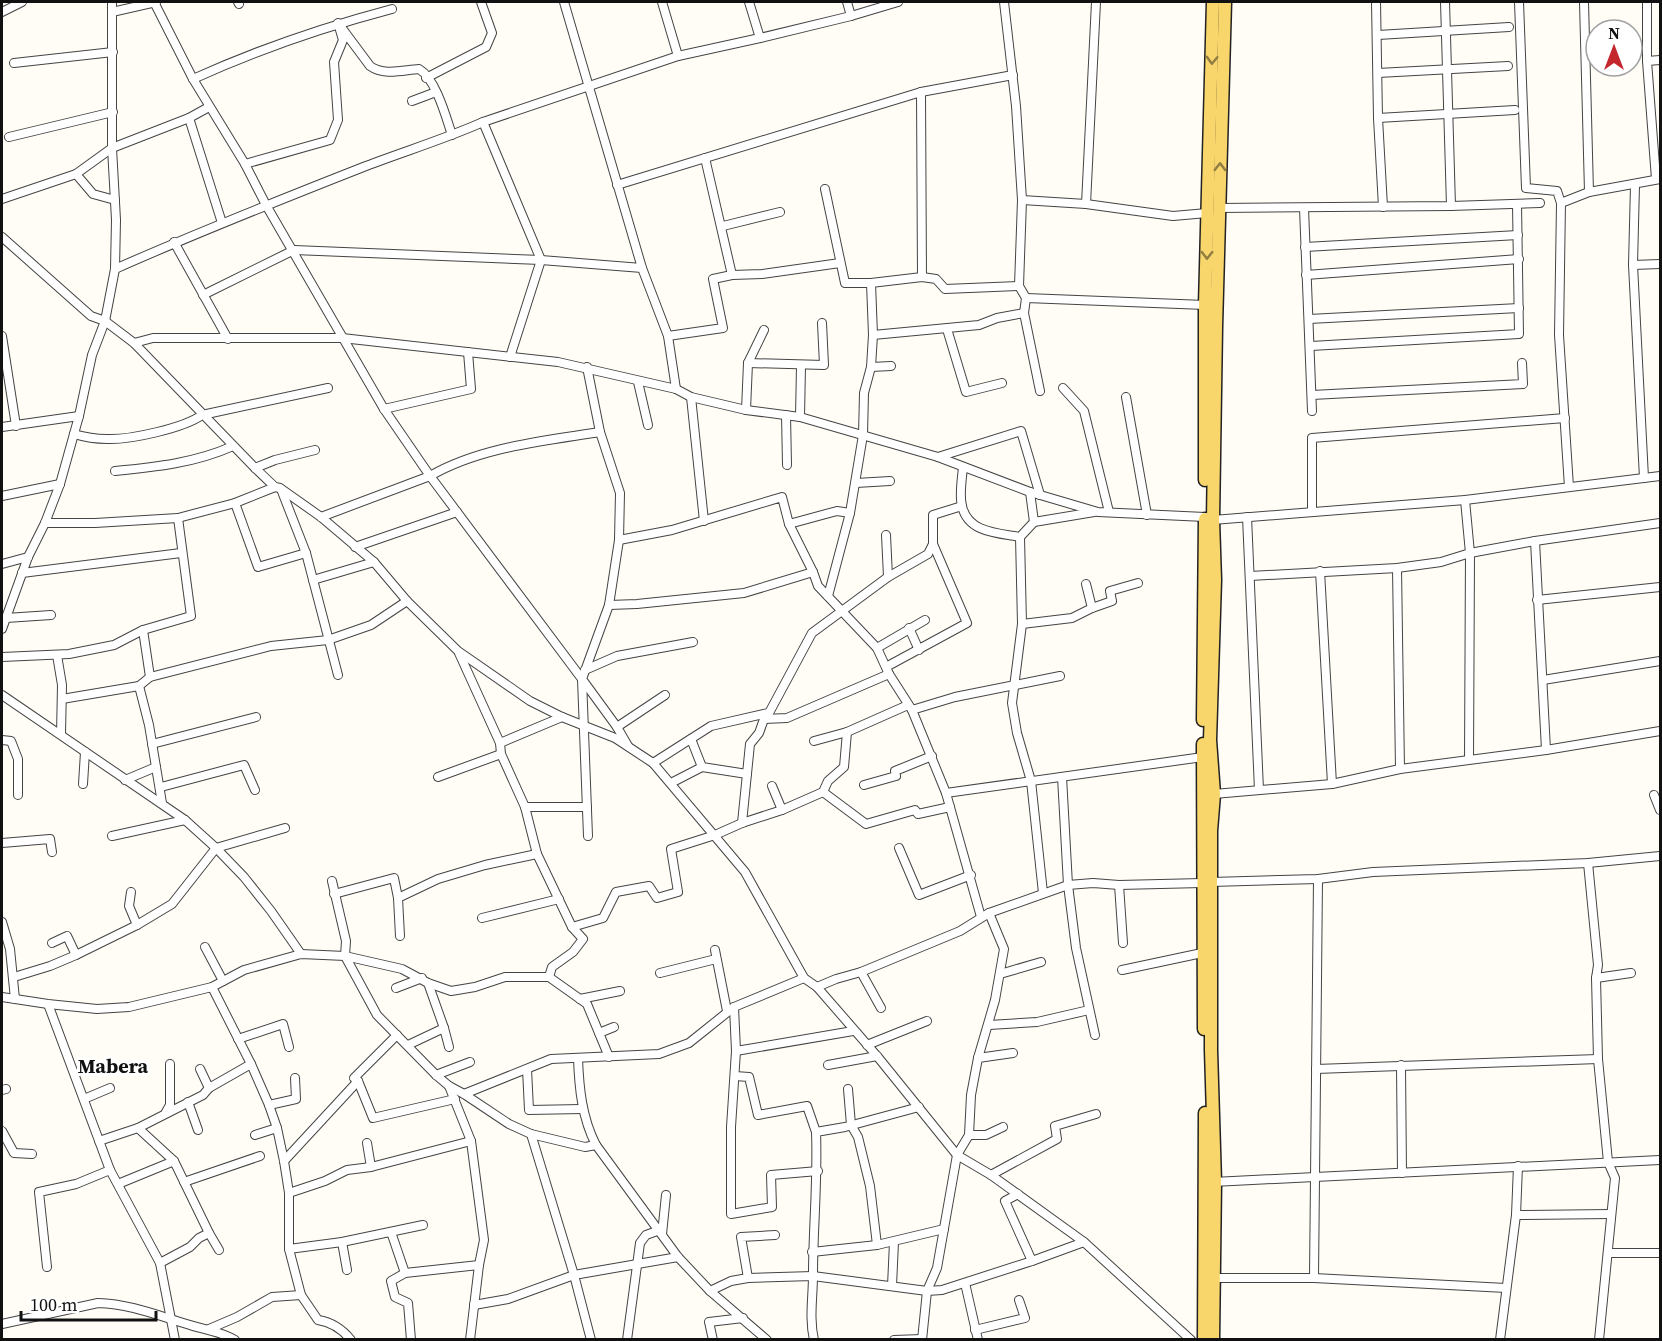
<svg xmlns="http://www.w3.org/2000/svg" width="1662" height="1341" font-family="'Source Serif 4',serif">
	<rect width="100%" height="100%" fill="#fffdf5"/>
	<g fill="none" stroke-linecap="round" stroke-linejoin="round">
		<defs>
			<g id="street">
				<path d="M154 2 193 79 245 164 266 205 384 409 430 476 582 679 588 836"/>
				<path d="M238 2 239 4"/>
				<path d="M564 2 642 268 668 336 676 389"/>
				<path d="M662 2 678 56"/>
				<path d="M749 2 760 38"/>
				<path d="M847 2 851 16"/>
				<path d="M1004 2 1016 106 1022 200 1019 286 1026 298 1024 313 1040 391"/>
				<path d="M1376 2 1378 118 1383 207"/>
				<path d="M1445 2 1451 206"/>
				<path d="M1519 2 1526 188 1557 191 1561 203 1559 335 1569 487"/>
				<path d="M1584 2 1589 192"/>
				<path d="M1647 2V61L1656 179"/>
				<path d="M2 12 22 2"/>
				<path d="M112 12 156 2"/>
				<path d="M341 27 370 66C384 76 403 70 419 69 436 79 446 117 452 135"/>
				<path d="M1378 35 1509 27"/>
				<path d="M1647 61 1660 60"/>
				<path d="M14 63 113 52"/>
				<path d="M1378 73 1508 66"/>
				<path d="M426 78 486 47 492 33 481 2"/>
				<path d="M193 79C257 50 324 27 392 9"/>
				<path d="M921 92 922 277"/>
				<path d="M412 101 436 92"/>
				<path d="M189 118 222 223"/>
				<path d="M1378 118 1515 110"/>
				<path d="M483 122 541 260 510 357"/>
				<path d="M9 137 113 112"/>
				<path d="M705 158 732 275"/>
				<path d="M245 164 330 140 338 120 334 62 343 40 338 23"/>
				<path d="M76 174 93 194 115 200"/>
				<path d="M617 185 921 92 1013 75"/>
				<path d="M1635 185 1633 265 1644 478"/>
				<path d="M825 189 845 283H871L922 277 936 279 945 289 1019 286"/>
				<path d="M2 199 76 174 112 148 189 118 209 107"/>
				<path d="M1022 200 1086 204 1173 216 1207 213"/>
				<path d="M1561 203 1589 192 1660 179"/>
				<path d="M1086 204 1096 2"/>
				<path d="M1219 208 1451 206 1540 203"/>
				<path d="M1304 208 1312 411"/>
				<path d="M723 226 780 212"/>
				<path d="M2 237 91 316 105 321 134 343 255 468 275 487 280 488 321 517 374 562 407 601 458 651 530 701 562 717 615 738 653 763 745 872 804 978 817 987 877 1056 957 1155 991 1175 1084 1242 1191 1340"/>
				<path d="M174 242 228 339"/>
				<path d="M1305 247 1518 235"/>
				<path d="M1633 265 1660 264"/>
				<path d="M115 269C198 232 282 199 366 166 405 151 445 139 483 122L678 56 760 38 851 16 898 2"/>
				<path d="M1306 275 1519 259"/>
				<path d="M203 295 294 250 541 260 642 268"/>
				<path d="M1026 298 1205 305"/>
				<path d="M1309 319 1519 308"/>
				<path d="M947 329 966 392 1002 383"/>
				<path d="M873 335 979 325 997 318 1024 313"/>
				<path d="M2 336 16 426"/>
				<path d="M668 336 723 328 713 279 732 275 762 274 840 263"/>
				<path d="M134 343 153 338H342L558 362 676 389 691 397 746 410 800 417 938 457 1030 492 1098 512 1205 517"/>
				<path d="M1311 346 1519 334 1517 204"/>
				<path d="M748 363 824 365 822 323"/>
				<path d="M587 367 600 432 620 493 619 540 609 605 582 679 617 727 628 746"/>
				<path d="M871 367 891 366"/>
				<path d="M638 382 648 425"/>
				<path d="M1063 388 1084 411 1109 512"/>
				<path d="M1312 395 1523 384 1522 363"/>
				<path d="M691 397 704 521"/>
				<path d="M1126 397 1147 515"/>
				<path d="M384 409 471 389 468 352"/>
				<path d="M746 410 748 363 764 330"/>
				<path d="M786 415 787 465"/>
				<path d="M800 417 801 366"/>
				<path d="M2 427 79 416"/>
				<path d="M74 434C84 437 96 439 107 439 130 440 184 428 202 415L328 388"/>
				<path d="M938 457 1021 431 1040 495"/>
				<path d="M963 467C962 479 959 495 962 506 968 533 998 533 1020 537L1034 522 1094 512"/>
				<path d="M255 468 275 460 315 450"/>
				<path d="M115 471C156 467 195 463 233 446"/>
				<path d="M856 483 890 481"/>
				<path d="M281 489 306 553 338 675"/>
				<path d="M1030 492 1034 522"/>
				<path d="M2 496 60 484"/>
				<path d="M1465 500 1470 553 1469 759"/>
				<path d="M235 503 258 567 306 553"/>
				<path d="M1312 512V438L1565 418"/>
				<path d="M321 517 430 476C480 447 544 441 600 432"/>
				<path d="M1247 517 1259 790"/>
				<path d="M1213 520 1465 500 1660 476"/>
				<path d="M45 523H95L178 518 235 503 275 487"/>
				<path d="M789 524 837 511 850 513"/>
				<path d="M886 535 888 577"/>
				<path d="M1020 537 1022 624 1012 703 1017 733 1031 781 1043 893"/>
				<path d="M619 540 672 530 782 497 789 524 813 572 818 586 877 648 889 674 912 710 946 793 981 917"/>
				<path d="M1535 541 1546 750"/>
				<path d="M355 547 457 512"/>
				<path d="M2 564 28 557"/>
				<path d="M1397 568 1400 769"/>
				<path d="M1320 571 1332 784"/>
				<path d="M22 573 181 553"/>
				<path d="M1250 576 1397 568 1441 562 1470 553 1535 541 1660 523"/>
				<path d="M313 580 374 562"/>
				<path d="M1086 584 1092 608"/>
				<path d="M828 596 850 513 863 435 864 393 871 367 873 335 871 283"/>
				<path d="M1537 600 1660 587"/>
				<path d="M609 605 637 604 744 593 813 572"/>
				<path d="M6 618 51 615"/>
				<path d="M1022 624 1072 618 1092 608 1112 601 1110 591 1138 583"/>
				<path d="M909 628 919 650"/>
				<path d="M2 629 28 557 45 523 60 484 79 416 92 355 105 321 115 269 116 220 112 148V2"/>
				<path d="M143 630 150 677"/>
				<path d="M877 648 925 620"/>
				<path d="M459 653 500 743 501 754 525 807 537 854 572 927 583 939 573 952 552 967 549 977"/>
				<path d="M57 655 62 685 61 734"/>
				<path d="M2 657 69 654 114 645 143 630 191 616 178 518"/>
				<path d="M886 667 967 623 933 544V515L962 506"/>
				<path d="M585 670 617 656 693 642"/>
				<path d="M1543 680 1660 661"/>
				<path d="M139 686 149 725 162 803"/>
				<path d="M2 695 185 820 216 848 244 877 271 911 301 954"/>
				<path d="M62 699 139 686 150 677 271 646 328 640 371 625 407 601"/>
				<path d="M912 710 955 697 1060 676"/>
				<path d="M764 719 787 718 889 674"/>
				<path d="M617 727 665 695"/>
				<path d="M691 739 702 767 747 774"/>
				<path d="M2 740 11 741 18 759V795"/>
				<path d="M814 741 847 732 908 705"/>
				<path d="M500 743 562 717"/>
				<path d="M152 744 256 717"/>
				<path d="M653 763 711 726 768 713"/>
				<path d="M438 777 501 754"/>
				<path d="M1062 777 1068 885 1076 948 1095 1035"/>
				<path d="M125 780 156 767"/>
				<path d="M671 783 702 767"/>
				<path d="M83 784 85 752"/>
				<path d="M864 785 896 776 895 771 932 756"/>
				<path d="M772 786 782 810"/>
				<path d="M161 787 244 765 255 790"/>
				<path d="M823 792 866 824 915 810 918 814 950 807"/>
				<path d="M946 793 1203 757"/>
				<path d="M1214 794 1332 784 1400 769 1546 750 1660 731"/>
				<path d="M1654 795 1660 810"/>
				<path d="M525 807H587"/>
				<path d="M742 823 750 744 759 733 764 719 769 713 812 633 888 577 928 554 933 544"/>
				<path d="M112 836 185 820"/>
				<path d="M2 843 50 839 52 852"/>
				<path d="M899 848 919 895 971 875"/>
				<path d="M1588 863 1598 965 1596 978 1598 1059 1608 1162 1615 1178 1599 1340"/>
				<path d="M332 881 346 941 345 956 377 1015 436 1075 449 1086 464 1094 509 1124 531 1134 585 1147 596 1145 678 1257 710 1291 767 1340"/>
				<path d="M1211 882 1318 879 1373 872 1588 863 1660 856"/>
				<path d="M1119 885 1123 943"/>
				<path d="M131 892 129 906 137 925"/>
				<path d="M334 894 394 878 398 898"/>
				<path d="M482 918 559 899"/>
				<path d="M2 922 10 949 15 999"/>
				<path d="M572 927 603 918 616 892 649 886 657 898 678 892 671 849 715 835 742 823 782 810 823 792 828 781 844 767 847 732"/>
				<path d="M400 936 398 898 438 879 485 865 537 854"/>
				<path d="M52 943 67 936 76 955"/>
				<path d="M205 947 223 981"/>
				<path d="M715 950 727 1011"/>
				<path d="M1122 970 1202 953"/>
				<path d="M861 972 881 1008"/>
				<path d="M660 973 716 959"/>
				<path d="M1000 974 1041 962"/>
				<path d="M14 977 50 966 76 955 137 925 172 904 216 848 285 828"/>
				<path d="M1596 978 1631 973"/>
				<path d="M428 983 444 1028"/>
				<path d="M212 987 251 1064 269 1105 277 1128 284 1161 289 1193V1249L301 1295 318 1320C331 1322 343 1330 351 1340"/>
				<path d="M817 987 836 979 861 972 960 931 989 913 1068 885 1093 883 1119 885 1202 883"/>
				<path d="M396 988 422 978"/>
				<path d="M2 997 48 1004 97 1009 129 1007 212 987 244 970 301 954 345 956 402 969 428 983 451 991 475 987 505 977H549L587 1004 609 1057"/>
				<path d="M580 999 620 991"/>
				<path d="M48 1004 110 1170 160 1263 175 1340"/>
				<path d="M734 1007 736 1051 731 1127V1214L772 1207 771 1175 818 1171"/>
				<path d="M989 1025 1037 1022 1089 1010"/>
				<path d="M599 1033 614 1027"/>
				<path d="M397 1035 354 1078 358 1081 373 1118 455 1099"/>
				<path d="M238 1039 283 1024 289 1047"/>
				<path d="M408 1045 444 1028 449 1047"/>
				<path d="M867 1045 927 1021"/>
				<path d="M736 1051 853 1031"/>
				<path d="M578 1058C579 1088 582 1118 596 1145"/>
				<path d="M978 1058 1013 1053"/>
				<path d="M828 1065 877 1056"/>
				<path d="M1401 1065 1402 1173"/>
				<path d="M200 1069 209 1088"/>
				<path d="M527 1069 529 1110 582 1109"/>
				<path d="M1316 1069 1598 1059"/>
				<path d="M436 1075 470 1062"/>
				<path d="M735 1076 749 1077 758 1115 807 1106 816 1132"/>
				<path d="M449 1086 471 1141 484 1240 479 1265 470 1340"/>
				<path d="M848 1089 851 1125 858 1137 870 1186 877 1245"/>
				<path d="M2 1090 6 1089"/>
				<path d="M464 1094 551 1059 659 1054 689 1043 734 1007 804 978"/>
				<path d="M84 1099 110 1088"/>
				<path d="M188 1102 198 1130"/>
				<path d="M269 1105 296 1099 295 1078"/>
				<path d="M166 1112 170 1105V1064"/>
				<path d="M138 1128 174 1161 209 1233 199 1238 190 1247 160 1263"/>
				<path d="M2 1131 14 1153 32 1154"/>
				<path d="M531 1134 574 1275 591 1340"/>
				<path d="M255 1135 277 1128"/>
				<path d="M969 1135H986L1003 1127"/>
				<path d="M99 1141 138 1128 203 1095 209 1088 251 1064"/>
				<path d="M367 1143 371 1167"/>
				<path d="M284 1161 358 1081"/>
				<path d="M991 1175 1057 1139 1055 1126 1096 1114"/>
				<path d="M184 1182 260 1156"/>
				<path d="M1213 1182 1660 1160"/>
				<path d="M118 1184 174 1161"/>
				<path d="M289 1193 325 1181 347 1170 371 1167 471 1141"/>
				<path d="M1018 1194 1005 1201 1032 1261"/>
				<path d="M1516 1215 1611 1214"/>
				<path d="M391 1232 405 1273"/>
				<path d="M209 1233 219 1250"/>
				<path d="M662 1234 666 1195"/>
				<path d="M342 1242 347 1270"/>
				<path d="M289 1249 342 1242 423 1225"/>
				<path d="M812 1252 877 1245 944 1229"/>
				<path d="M1608 1253H1660"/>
				<path d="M47 1267 39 1192 76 1184 110 1170"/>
				<path d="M748 1278 741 1237 775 1235"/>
				<path d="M1215 1278H1314L1506 1288"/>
				<path d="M1314 1278 1318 879"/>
				<path d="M965 1283 978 1340"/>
				<path d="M892 1286 894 1242"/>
				<path d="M710 1291 731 1281 748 1278 813 1276 927 1291 942 1290 1032 1261 1084 1242"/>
				<path d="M474 1305 508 1299 574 1275 678 1257"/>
				<path d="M2 1324 98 1303C131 1304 159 1316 190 1325 205 1330 220 1331 235 1340"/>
				<path d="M209 1329 237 1317 272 1297 301 1295"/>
				<path d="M975 1330 1025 1318 1019 1300"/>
				<path d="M411 1340 408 1303 395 1297 391 1281 405 1273 479 1265"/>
				<path d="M627 1340 640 1243 646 1235 660 1230"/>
				<path d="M713 1340 709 1322 743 1318"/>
				<path d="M814 1340C809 1318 813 1297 813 1275 813 1228 818 1180 816 1132L845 1127 919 1107"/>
				<path d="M894 1340 922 1339"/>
				<path d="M922 1340 927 1291 937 1268 957 1155 969 1135 971 1095 978 1058 995 1000 1004 949 989 913"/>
				<path d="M1500 1340 1516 1215 1518 1166"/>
			</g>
			<g id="primary">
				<path d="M1205 480V305L1213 2"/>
				<path d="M1203 720 1205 519"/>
				<path d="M1203 744 1204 1029"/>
				<path d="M1204 1340 1205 1113"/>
				<path d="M1213 1340 1215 1182 1211 1050V831L1214 794 1210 740 1215 580 1213 520 1216 327 1225 2"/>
			</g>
		</defs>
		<use href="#street" stroke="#444" stroke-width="10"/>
		<use href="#primary" stroke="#222" stroke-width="15"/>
		<use href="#street" stroke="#fff" stroke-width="8"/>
		<use href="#primary" stroke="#f9d66b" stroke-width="12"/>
	</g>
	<defs><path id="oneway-chevron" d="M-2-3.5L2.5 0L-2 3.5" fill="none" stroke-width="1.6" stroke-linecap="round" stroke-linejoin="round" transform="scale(1.5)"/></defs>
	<g stroke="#917d42">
		<use href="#oneway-chevron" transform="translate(1212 60) rotate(92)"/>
		<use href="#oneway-chevron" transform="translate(1220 167) rotate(-89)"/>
		<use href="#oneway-chevron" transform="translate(1207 255) rotate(91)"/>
	</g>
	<g text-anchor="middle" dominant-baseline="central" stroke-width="6" stroke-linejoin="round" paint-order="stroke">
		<g font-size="20" font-weight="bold" fill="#111" stroke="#fff">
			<text x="113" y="1066">Mabera</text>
		</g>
	</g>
	<rect width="1662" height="1341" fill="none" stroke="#111111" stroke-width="6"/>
	<g transform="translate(1614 48)"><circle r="28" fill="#ffffff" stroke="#a0a0a0" stroke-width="1.5"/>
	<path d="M0-4.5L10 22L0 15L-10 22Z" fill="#c4262e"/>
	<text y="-9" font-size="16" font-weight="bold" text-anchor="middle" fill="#111111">N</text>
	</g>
	<path d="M21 1311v9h135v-9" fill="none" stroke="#111111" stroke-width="3"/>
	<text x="30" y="1311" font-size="18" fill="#111111" stroke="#ffffff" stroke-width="4.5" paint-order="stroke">100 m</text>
</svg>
